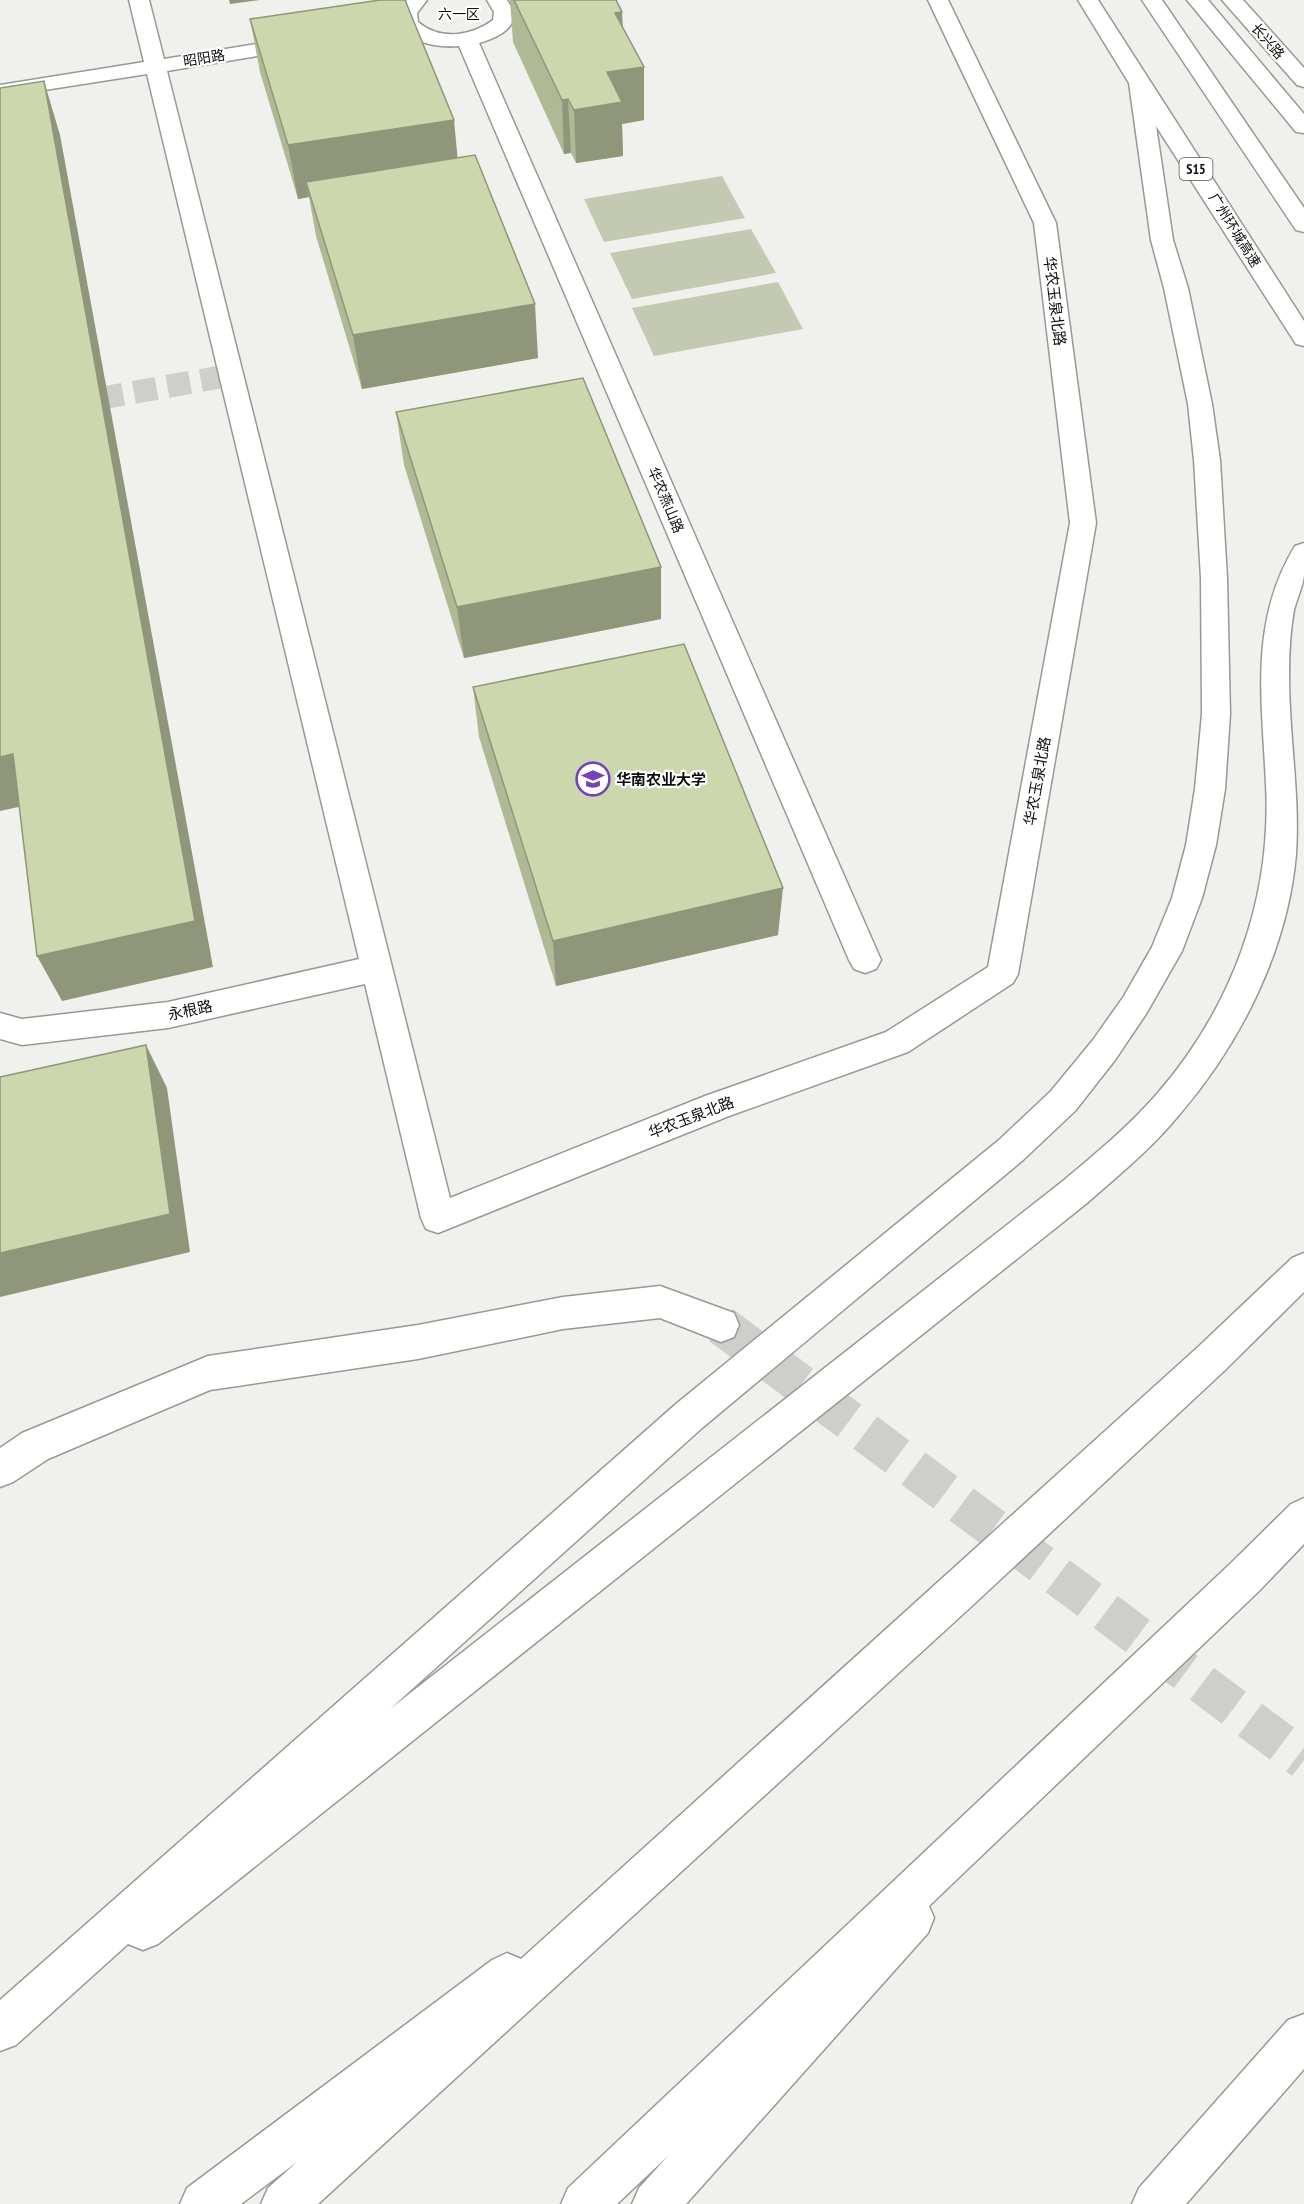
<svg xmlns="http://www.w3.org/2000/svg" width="1304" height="2204" font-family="'PT Sans Narrow','Noto Sans SC',sans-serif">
	<rect width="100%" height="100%" fill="#f0f1ed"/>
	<g fill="#c3cab1">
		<path d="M722 176 745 218 604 242 584 199Z"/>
		<path d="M751 229 776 273 632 299 610 253Z"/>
		<path d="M778 282 803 329 654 356 632 308Z"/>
	</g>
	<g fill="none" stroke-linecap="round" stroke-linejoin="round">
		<path stroke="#cecfcb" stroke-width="23" stroke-dasharray="23 11" stroke-linecap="butt" d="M0 416 232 375"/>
		<path stroke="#cecfcb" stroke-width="40" stroke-dasharray="40 20" stroke-linecap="butt" d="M721 1325 1304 1760"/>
		<defs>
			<g id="minor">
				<path d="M129 0H149L164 59 300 37 307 39 310 43 307 47 300 49 167 71 450 1198 705 1096 886 1032 988 967 1070 523 1034 223 928 0H948L1056 223 1096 523 1018 974 1013 983 908 1052 729 1116 438 1233 426 1229 421 1218 365 984 168 1028 22 1045 0 1039V1013L22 1019 168 1002 359 959 147 74 0 97V85L144 62Z"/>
				<path d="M407 0H427L417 13 418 22C440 41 472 36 493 20L494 12 487 0H507C525 25 500 37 479 43L881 960 876 969 865 973 854 969 849 960 459 46C435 48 400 42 397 13Z"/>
				<path d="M1222 0H1243L1304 68V87L1297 85Z"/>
				<path d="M660 1286 734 1313 739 1325 734 1337 721 1342 660 1318 563 1329 418 1359 210 1390 48 1459 13 1482 0 1487V1448L22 1433 208 1356 418 1325 563 1297Z"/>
			</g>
			<g id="highway">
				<path d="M1078 0H1098L1304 321V346L1296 344 1156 126 1173 240 1188 288 1212 404 1220 460 1227 578 1230 714 1225 789 1216 845 1202 898 1182 951 1146 1014 1115 1060 1075 1111 1023 1160 702 1428 390 1709 1063 1181C1095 1154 1128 1127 1156 1095 1232 1008 1272 900 1266 784 1262 699 1249 622 1295 546L1304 543C1304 553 1304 564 1304 575 1303 586 1297 598 1294 610 1290 632 1289 655 1289 677 1289 736 1300 795 1296 854 1288 949 1241 1043 1179 1115 1152 1148 1119 1175 1087 1203L158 1944 143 1950 128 1944 16 2045 0 2051V2000L676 1404 999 1140 1051 1091 1093 1040 1124 996 1152 947 1172 898 1186 845 1195 789 1202 714 1201 578 1194 460 1188 404 1164 288 1151 240 1129 83Z"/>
				<path d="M1142 0H1162L1304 208V232L1296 230Z"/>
				<path d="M1187 0H1208L1304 114V133L1296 132Z"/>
				<path d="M1304 1253V1292L1224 1371 974 1604 318 2204H261L268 2188 297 2162 241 2204H180L187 2188 492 1960 507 1953 521 1959 1198 1347 1292 1258Z"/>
				<path d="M1304 1498V1544L1259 1591 929 1906 934 1918 928 1933 686 2204H632L639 2188 668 2156 617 2204H561L568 2188 1231 1563 1291 1504Z"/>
				<path d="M1304 2014V2069L1186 2204H1132L1139 2188 1288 2020Z"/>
			</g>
		</defs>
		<use href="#minor" stroke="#979994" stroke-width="3"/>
		<use href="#highway" stroke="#979994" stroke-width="3"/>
		<use href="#minor" fill="#fff" fill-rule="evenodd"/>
		<use href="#highway" fill="#fff" fill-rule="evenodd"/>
	</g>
	<g fill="#afb995">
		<path d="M510 0H616L622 12 623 27 644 120 622 124 623 156 576 163 571 153 564 154 513 42Z"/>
		<path d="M250 19 457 158 538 358 362 389 316 236 309 197 298 199 260 72Z"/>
		<path d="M396 412 661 619 464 658 404 465Z"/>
		<path d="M473 687 778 935 556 986 479 737Z"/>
	</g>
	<g fill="#8f9679">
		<path d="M229 0H260L230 4Z"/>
		<path d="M622 12 623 66 615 13Z"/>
		<path d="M644 67V120L622 124 623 156 576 163 574 110 607 72Z"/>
		<path d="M44 81 60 135 213 967 62 1001 37 956Z"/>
		<path d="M568 99 571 153 564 154 562 100Z"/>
		<path d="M454 120 459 173 306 182 309 197 298 199 288 145Z"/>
		<path d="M535 304 538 358 362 389 353 335Z"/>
		<path d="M661 567V619L464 658 457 607Z"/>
		<path d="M13 754 37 803 0 811V757Z"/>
		<path d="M783 888 778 935 556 986 553 941Z"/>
		<path d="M146 1045 167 1088 190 1252 0 1297V1253Z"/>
	</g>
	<g fill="#ccd7ad" stroke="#8f9679" stroke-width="1.5">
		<path d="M380 0H405L454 120 288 145 250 19Z"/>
		<path d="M514 0H616L622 12 615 13 644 67 607 72 622 102 574 110 568 99 562 100Z"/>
		<path d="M44 81 195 921 37 956 13 754 0 757V88Z"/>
		<path d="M475 155 535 304 353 335 306 182Z"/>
		<path d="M583 378 661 567 457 607 396 412Z"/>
		<path d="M684 644 783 888 553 941 473 687Z"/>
		<path d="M146 1045 170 1214 0 1253V1077Z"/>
	</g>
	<defs>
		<symbol id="university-ring" viewBox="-11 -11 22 22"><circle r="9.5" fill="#fff" stroke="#7642b9" stroke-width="1.5"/><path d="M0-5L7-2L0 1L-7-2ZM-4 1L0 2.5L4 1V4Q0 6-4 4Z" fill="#7642b9"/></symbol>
	</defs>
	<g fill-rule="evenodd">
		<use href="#university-ring" x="574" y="760" width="38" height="38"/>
	</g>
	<g text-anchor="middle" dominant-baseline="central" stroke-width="4.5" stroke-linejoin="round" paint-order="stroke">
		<g font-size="14" fill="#0c0c0b" stroke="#fff">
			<text x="459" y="14">六一区</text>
		</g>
		<g font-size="14" fill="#0c0c0b" stroke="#fff">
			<text transform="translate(1268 41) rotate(49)">长兴路</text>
			<text transform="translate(204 58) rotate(-9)">昭阳路</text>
			<text transform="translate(1235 230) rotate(58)">广州环城高速</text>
			<text transform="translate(666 500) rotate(67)">华农燕山路</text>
		</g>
		<rect fill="#fff" stroke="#555554" stroke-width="1.5" x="1179.5" y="158" width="33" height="22" rx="4.5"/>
		<g font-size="14" font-weight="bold" fill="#0c0c0b">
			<text x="1196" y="169">S15</text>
		</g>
		<g font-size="15" fill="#0c0c0b" stroke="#fff">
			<text transform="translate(1055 301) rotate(83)">华农玉泉北路</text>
			<text transform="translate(1037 781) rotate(-80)">华农玉泉北路</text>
			<text transform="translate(190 1010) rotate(-12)">永根路</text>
			<text transform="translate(691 1117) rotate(-21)">华农玉泉北路</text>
		</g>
		<g font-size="15" font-weight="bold" fill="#0c0c0b" stroke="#fff" text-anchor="start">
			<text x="616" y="779">华南农业大学</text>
		</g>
	</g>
</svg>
